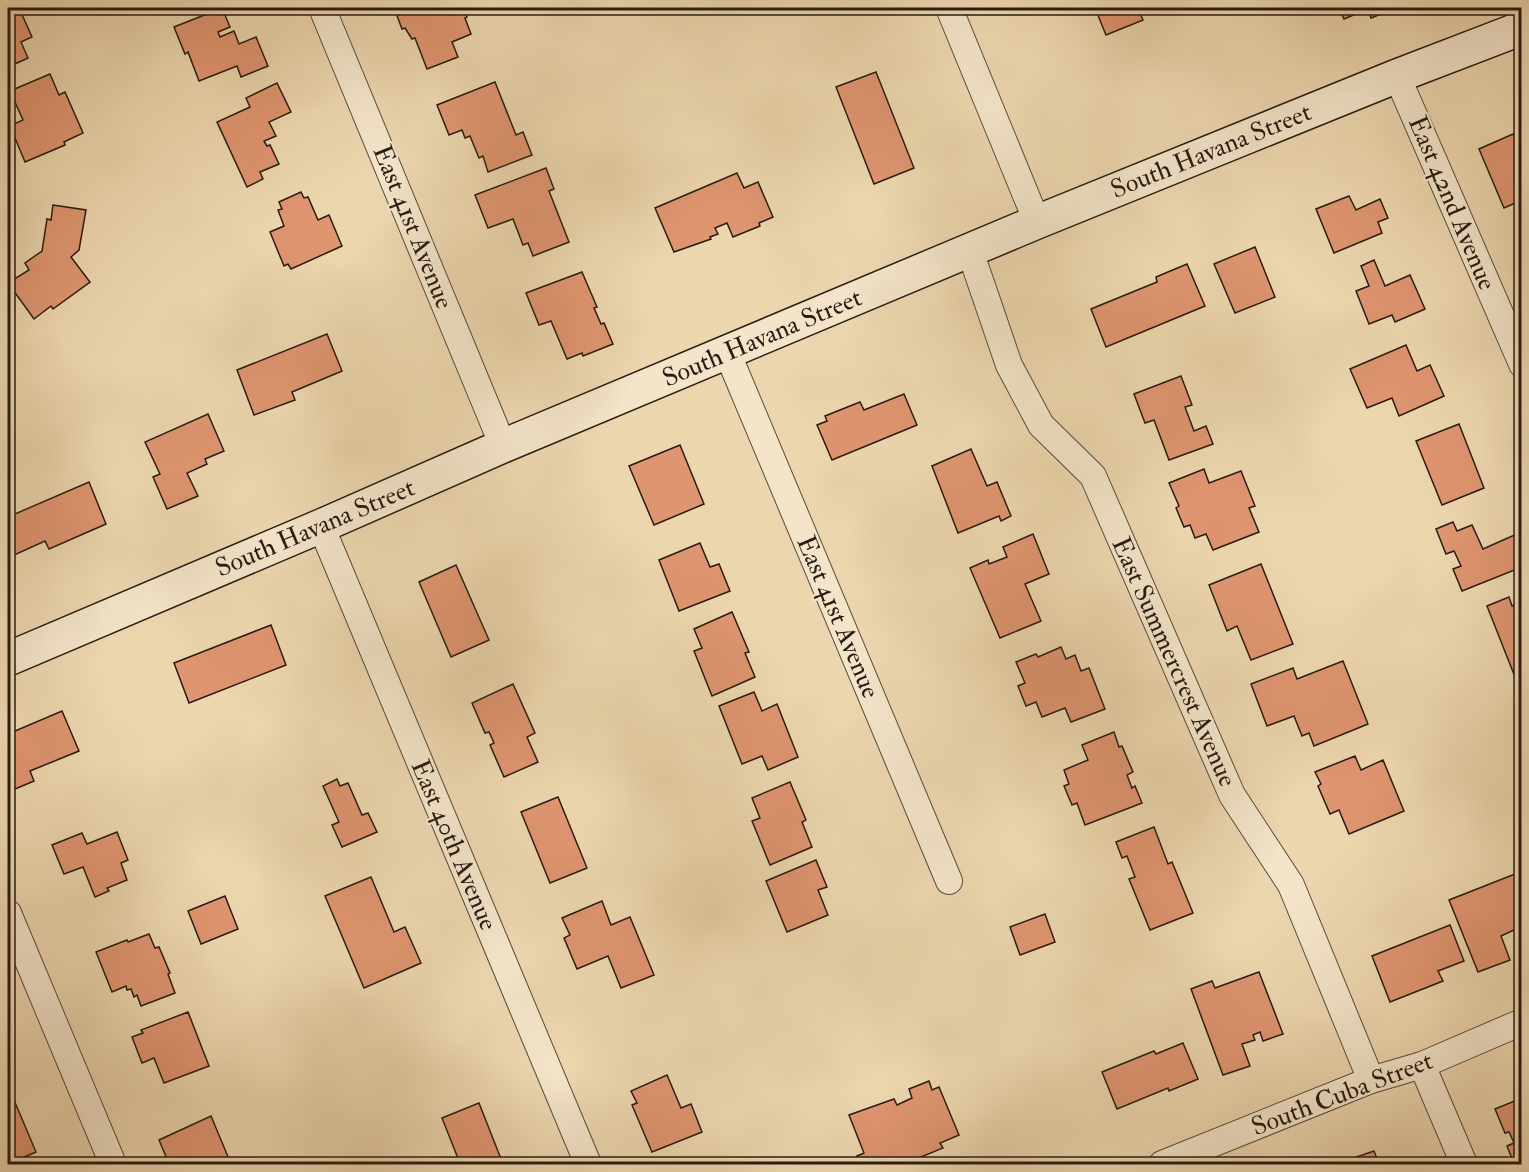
<svg xmlns="http://www.w3.org/2000/svg" width="1529" height="1172" font-family="'IM FELL Double Pica',serif">
	<rect width="100%" height="100%" fill="#ecd6ae"/>
	<filter id="stains"><feTurbulence type="fractalNoise" baseFrequency=".00333" numOctaves="4"/><feColorMatrix values="0 0 0 0 .2 0 0 0 0 .09 0 0 0 0 .02 0 0 0 .5 -.17"/></filter>
	<radialGradient id="worn" r=".72"><stop offset=".6" stop-color="#630" stop-opacity="0"/><stop offset="1" stop-color="#630" stop-opacity=".3"/></radialGradient>
	<g fill="#df9570" stroke="#281b13" stroke-width="1.5">
		<path d="M8 8H19L32 37 21 42 28 58 8 67Z"/>
		<path d="M222 8 230 27 218 32 220 37 234 31 239 44 256 37 268 66 241 77 237 66 199 81 188 52 185 54 174 27Z"/>
		<path d="M398 8H464L467 17 465 18 471 34 452 42 458 57 427 69 415 38 412 39 405 28 402 29 396 13 399 11Z"/>
		<path d="M1095 8H1138L1143 20 1106 35Z"/>
		<path d="M1339 8H1397L1371 18 1368 9 1344 19Z"/>
		<path d="M876 72 914 168 874 184 836 87Z"/>
		<path d="M50 74 59 95 65 92 83 133 64 142 65 145 25 162 10 126 23 120 10 91Z"/>
		<path d="M495 82 516 135 523 132 532 155 488 172 483 156 479 158 470 136 465 138 462 130 449 135 437 105Z"/>
		<path d="M277 83 291 112 269 122 276 136 264 141 267 146 270 145 279 164 260 172 263 179 247 187 217 122 250 107 246 98Z"/>
		<path d="M1513 134 1517 144 1522 142V200L1504 208 1479 149Z"/>
		<path d="M546 168 554 189 549 191 569 242 533 256 528 243 523 245 513 219 488 228 475 195Z"/>
		<path d="M737 173 744 188 758 182 773 217 759 223 760 226 733 237 727 223 715 228 718 234 710 237 711 239 674 252 655 208Z"/>
		<path d="M301 192 304 198 308 197 318 220 329 215 342 246 291 269 288 264 284 266 270 232 284 226 278 210 282 209 279 202Z"/>
		<path d="M1349 196 1356 210 1380 199 1388 218 1378 222 1382 233 1334 253 1316 209Z"/>
		<path d="M53 205 86 210 79 250 71 257 90 282 53 309 51 306 34 319 8 283 29 270 25 263 42 251 47 219 51 220Z"/>
		<path d="M1255 247 1275 297 1235 313 1214 264Z"/>
		<path d="M1374 260 1385 286 1410 275 1425 309 1395 322 1392 315 1369 324 1356 291 1369 286 1361 266Z"/>
		<path d="M1187 264 1205 306 1106 347 1091 309 1157 282 1156 277Z"/>
		<path d="M582 272 597 307 594 308 601 324 604 323 613 344 583 356 582 353 567 359 551 321 539 325 526 293Z"/>
		<path d="M327 334 342 371 292 392 295 400 254 415 237 370Z"/>
		<path d="M1406 345 1417 371 1430 365 1444 396 1399 416 1392 398 1367 408 1350 369Z"/>
		<path d="M1181 376 1192 405 1185 407 1194 431 1206 426 1213 444 1169 460 1154 420 1145 423 1134 394Z"/>
		<path d="M904 394 917 425 832 460 817 425 827 421 825 416 860 402 864 410Z"/>
		<path d="M208 414 224 451 205 459 207 464 187 473 198 496 167 509 153 477 160 474 145 442Z"/>
		<path d="M1459 424 1484 488 1442 505 1416 441Z"/>
		<path d="M680 445 704 504 654 525 629 466Z"/>
		<path d="M971 449 987 486 997 482 1011 516 1001 521 999 516 958 533 932 466Z"/>
		<path d="M1204 469 1209 483 1241 471 1255 506 1249 508 1259 532 1213 550 1206 534 1195 538 1190 525 1184 527 1176 508 1179 506 1169 483Z"/>
		<path d="M89 482 106 524 49 549 45 541 12 556 8 545V517Z"/>
		<path d="M1453 522 1457 531 1472 525 1483 549 1519 533 1522 539V567L1462 591 1453 569 1461 566 1454 551 1446 554 1436 529Z"/>
		<path d="M1033 534 1049 574 1025 584 1041 621 1000 638 970 568 988 560 989 564 1007 557 1003 547Z"/>
		<path d="M700 543 710 567 719 564 730 591 679 611 659 560Z"/>
		<path d="M1261 564 1293 644 1251 660 1237 626 1227 631 1209 585Z"/>
		<path d="M456 565 489 640 451 657 419 582Z"/>
		<path d="M1509 597 1512 606 1522 602V674L1515 677 1487 606Z"/>
		<path d="M732 612 749 652 745 653 755 677 712 696 694 651 702 648 694 629Z"/>
		<path d="M271 625 286 665 189 703 174 663Z"/>
		<path d="M1061 647 1066 659 1075 655 1081 671 1089 668 1105 709 1071 722 1065 708 1042 717 1036 702 1026 706 1018 686 1025 683 1016 662 1036 654 1038 657Z"/>
		<path d="M1343 661 1368 724 1314 746 1309 733 1302 736 1294 716 1267 726 1251 684 1293 668 1297 679Z"/>
		<path d="M513 684 535 733 527 737 538 762 504 777 490 745 494 743 489 732 485 733 472 703Z"/>
		<path d="M754 692 762 711 777 704 798 757 768 770 762 756 742 764 719 706Z"/>
		<path d="M62 711 79 751 30 771 34 781 15 789 8 771V734Z"/>
		<path d="M1114 732 1119 747 1122 746 1133 772 1127 775 1132 788 1135 786 1142 803 1085 825 1077 803 1072 805 1064 786 1069 784 1064 770 1088 760 1082 745Z"/>
		<path d="M1355 756 1361 770 1383 760 1404 811 1349 834 1339 810 1330 814 1318 786 1321 784 1315 772Z"/>
		<path d="M337 779 340 786 348 783 362 815 368 813 377 832 342 847 332 825 339 822 323 786Z"/>
		<path d="M790 782 806 820 802 822 812 847 770 865 752 821 760 818 752 798Z"/>
		<path d="M558 797 587 868 550 883 521 812Z"/>
		<path d="M1154 827 1168 864 1172 862 1193 913 1150 930 1129 879 1135 877 1127 856 1122 858 1116 842Z"/>
		<path d="M117 832 128 860 121 863 127 880 107 888 109 891 95 897 83 867 64 874 52 845 82 833 87 844Z"/>
		<path d="M816 860 827 887 818 890 828 915 787 932 766 881Z"/>
		<path d="M1515 874 1522 891V939L1518 941 1514 930 1501 936 1510 960 1478 972 1449 900Z"/>
		<path d="M371 877 394 932 405 927 421 963 364 988 325 896Z"/>
		<path d="M225 896 238 929 201 944 188 911Z"/>
		<path d="M602 901 611 925 630 917 654 975 621 988 608 956 577 969 564 938 570 935 562 918Z"/>
		<path d="M1045 914 1055 942 1020 955 1010 927Z"/>
		<path d="M1450 925 1464 961 1438 971 1443 981 1390 1002 1372 956Z"/>
		<path d="M149 934 155 948 159 947 170 973 168 974 175 993 141 1006 137 995 134 997 131 989 127 990 126 986 112 992 96 952 127 940 128 942Z"/>
		<path d="M1259 972 1283 1034 1263 1041 1260 1032 1253 1035 1255 1040 1242 1044 1250 1066 1223 1075 1191 989 1212 981 1215 988Z"/>
		<path d="M188 1012 209 1066 164 1083 154 1058 142 1063 132 1037 143 1033 141 1030Z"/>
		<path d="M1183 1043 1198 1079 1169 1091 1168 1088 1117 1109 1102 1072 1154 1051 1156 1054Z"/>
		<path d="M667 1075 681 1108 691 1104 702 1132 652 1152 632 1105 637 1103 631 1091Z"/>
		<path d="M929 1081 932 1090 939 1087 959 1135 940 1143 943 1148 904 1164H861L857 1156 864 1153 849 1115 894 1099 897 1105 912 1098 909 1089Z"/>
		<path d="M1522 1098V1164H1514L1507 1146 1514 1143 1509 1132 1505 1133 1495 1109Z"/>
		<path d="M14 1100 36 1152 8 1164V1103Z"/>
		<path d="M479 1103 503 1164H465L463 1159 459 1161 442 1118Z"/>
		<path d="M211 1116 231 1164H169L159 1140Z"/>
		<path d="M1374 1151 1379 1164H1336Z"/>
	</g>
	<g fill="none" stroke-linecap="round" stroke-linejoin="round">
		<defs>
			<g id="street">
				<path d="M322 8 503 446"/>
				<path d="M949 8 1037 222"/>
				<path d="M1397 76 1522 364"/>
				<path d="M970 251 1009 365 1041 425 1093 476 1232 795 1291 885 1371 1080"/>
				<path d="M727 352 949 881"/>
				<path d="M321 526 588 1164"/>
				<path d="M8 913 113 1164"/>
				<path d="M1422 1065 1464 1164"/>
				<path d="M1162 1164 1371 1080 1422 1065 1522 1022"/>
			</g>
			<path id="secondary" d="M8 659 321 526 503 446 1037 222 1397 76 1522 28"/>
		</defs>
		<use href="#street" stroke="#594a3a" stroke-width="28"/>
		<use href="#secondary" stroke="#281b13" stroke-width="36"/>
		<use href="#street" stroke="#f3e4ca" stroke-width="26"/>
		<use href="#secondary" stroke="#f3e4ca" stroke-width="33"/>
	</g>
	<g text-anchor="middle" dominant-baseline="central" stroke-width="4.5" stroke-linejoin="round" paint-order="stroke">
		<g font-size="26" fill="#281b13" stroke="#f3e4ca">
			<text transform="translate(1211 151) rotate(-22)">South Havana Street</text>
			<text transform="translate(1452 203) rotate(67)">East 42nd Avenue</text>
			<text transform="translate(413 227) rotate(68)">East 41st Avenue</text>
			<text transform="translate(762 338) rotate(-23)">South Havana Street</text>
			<text transform="translate(315 528) rotate(-23)">South Havana Street</text>
			<text transform="translate(838 617) rotate(67)">East 41st Avenue</text>
			<text transform="translate(1174 662) rotate(66)">East Summercrest Avenue</text>
			<text transform="translate(454 845) rotate(67)">East 40th Avenue</text>
			<text transform="translate(1342 1094) rotate(-21)">South Cuba Street</text>
		</g>
	</g>
	<rect width="1529" height="1172" fill="none" stroke="#ecd6ae" stroke-width="30"/>
	<rect x="9" y="9" width="1511" height="1154" fill="none" stroke="#281b13" stroke-width="3"/>
	<rect x="15" y="15" width="1499" height="1142" fill="none" stroke="#281b13" stroke-width="1.5"/>
	<rect width="100%" height="100%" filter="url(#stains)"/>
	<rect width="100%" height="100%" fill="url(#worn)"/>
</svg>
